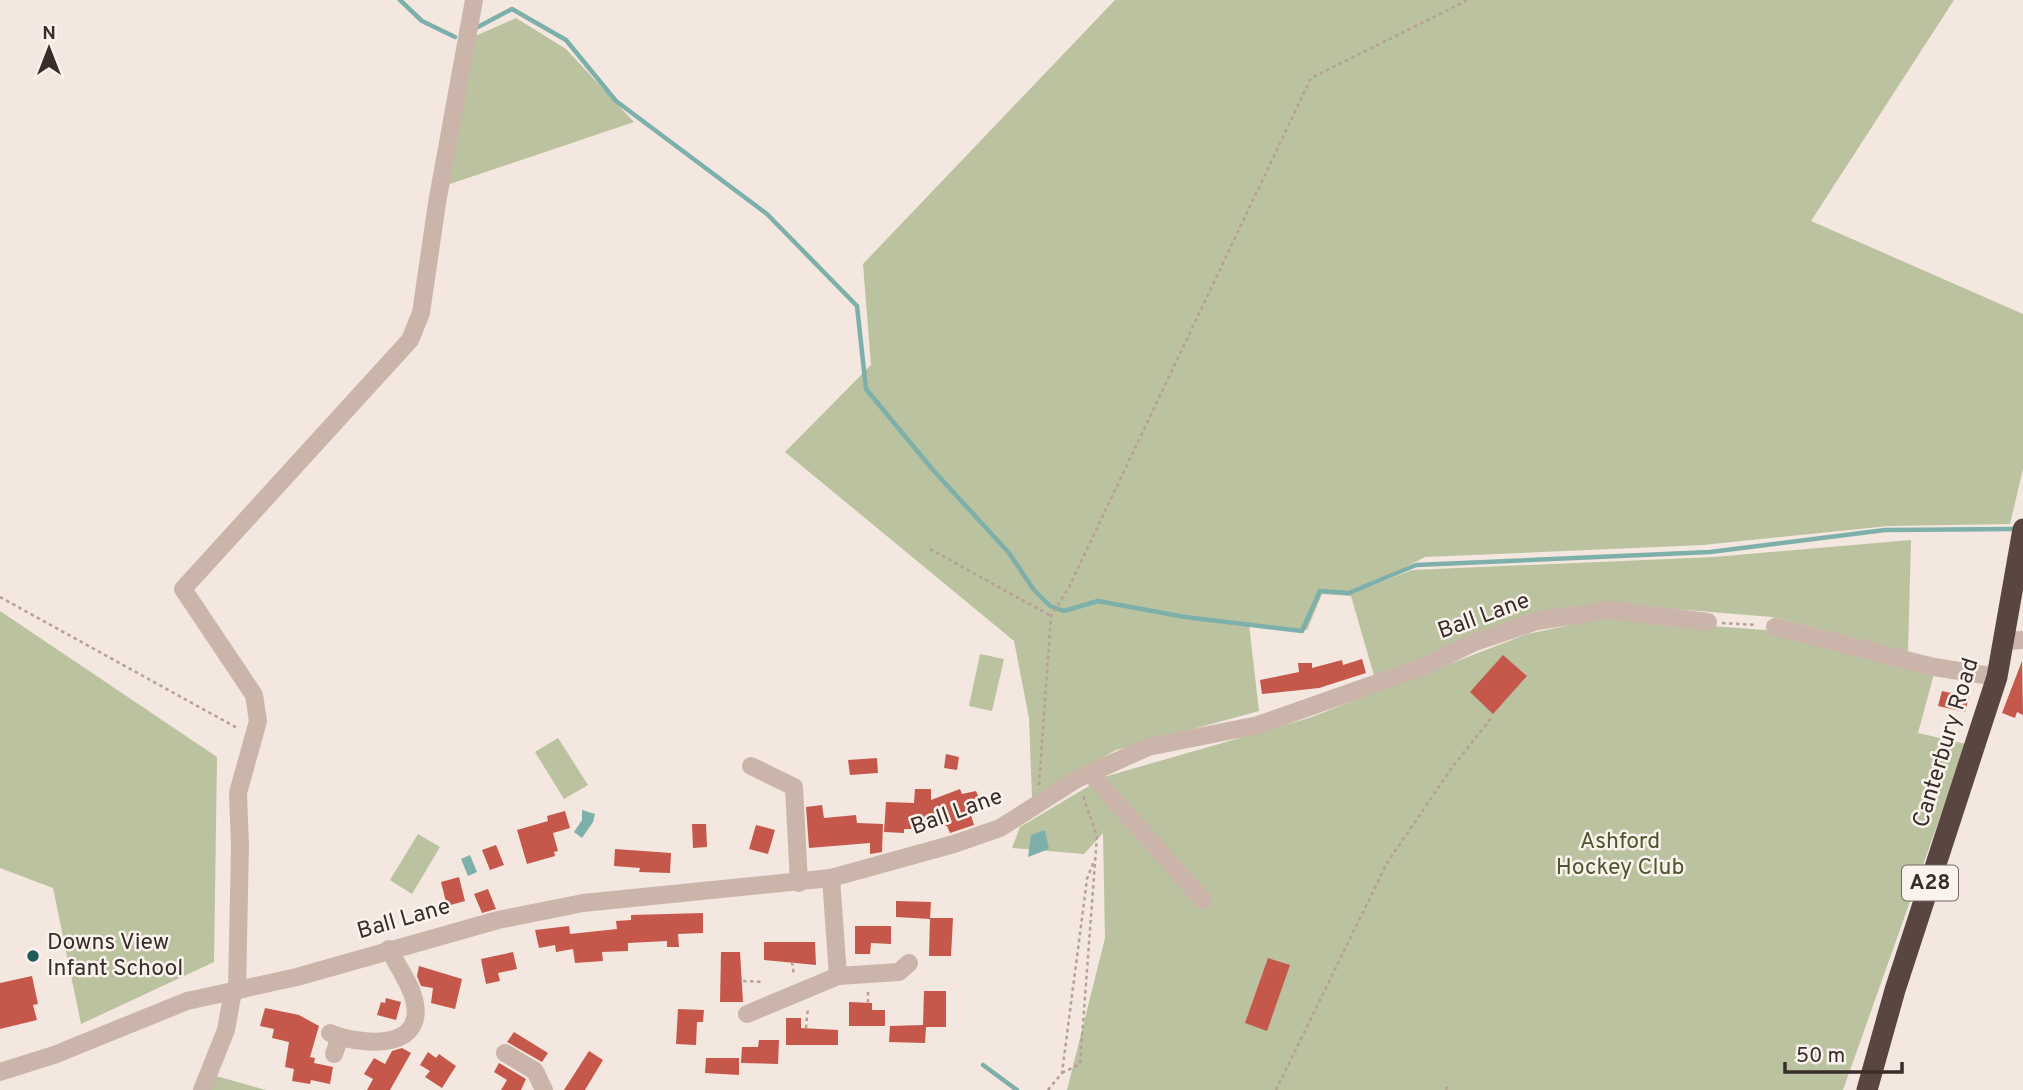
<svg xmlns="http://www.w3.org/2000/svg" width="2023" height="1090" font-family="Overpass,sans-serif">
	<rect width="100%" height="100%" fill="#f3e7df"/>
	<g fill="#bbc29f">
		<path d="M1115 0H1954L1811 221 2023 314V469L2010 524 1888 526 1703 545 1425 557 1361 590 1412 570 1714 557 1911 540 1908 652 1772 617 1613 604 1531 614 1375 679 1351 596 1322 594 1307 630 1249 624 1259 711 1116 750 1032 798 1029 718 1014 641 785 452 871 365 863 264Z"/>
		<path d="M516 18 566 49 634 122 444 186 473 37Z"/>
		<path d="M0 611 217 757 214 962 81 1024 53 888 0 868Z"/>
		<path d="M1605 618 1765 630 1934 674 1918 733 1966 744 1843 1090H1067L1105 938 1103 833 1084 854 1012 848 1020 827 1104 777 1309 718 1527 634Z"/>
		<path d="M980 654 1004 659 992 711 969 706Z"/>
		<path d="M558 738 588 785 564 799 535 752Z"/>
		<path d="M418 834 440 847 412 894 390 880Z"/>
		<path d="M216 1076 266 1090H209Z"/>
	</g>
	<g fill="#7eb0ab">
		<path d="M582 810 595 814 593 822 582 838 574 832 582 820Z"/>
		<path d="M1045 830 1049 849 1028 857 1031 835Z"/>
		<path d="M470 855 477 872 468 876 461 859Z"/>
	</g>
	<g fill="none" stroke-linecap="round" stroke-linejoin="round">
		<g stroke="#7eb0ab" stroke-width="4.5">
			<path d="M400 0 422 21 455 37"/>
			<path d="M474 29 512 9 566 40 616 101 767 214 857 306 866 389 933 470 1009 553 1034 590 1050 606 1064 611 1098 601 1185 617 1302 631 1320 591 1349 593 1416 565 1710 552 1885 530 2015 529"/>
			<path d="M983 1065 1017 1090"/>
		</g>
	</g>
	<g fill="#c5584b">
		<path d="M1503 655 1527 676 1493 714 1470 692Z"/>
		<path d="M1362 659 1366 673 1319 688 1262 694 1260 680 1299 672 1298 663H1312V668L1342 660 1343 665Z"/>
		<path d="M2022 661 2023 715 2017 712 2015 718 2002 713Z"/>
		<path d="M1942 691 1969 697 1965 712 1938 706Z"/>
		<path d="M946 754 959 757 957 770 944 768Z"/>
		<path d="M877 758 878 773 850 775 848 760Z"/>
		<path d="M915 789H931V800L960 789 962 794 976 791 982 805 969 809 974 825 950 833 947 826 925 825V829H904V833L884 832 886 802 914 803Z"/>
		<path d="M822 805 824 818 856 815 857 823 883 824 882 852 870 854V843L809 848 806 807Z"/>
		<path d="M565 811 570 828 553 833 558 851 554 852 555 856 527 864 517 830 548 821 547 816Z"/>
		<path d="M692 824H706L707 847 693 848Z"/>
		<path d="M756 825 775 830 768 854 749 849Z"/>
		<path d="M496 845 504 865 490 870 482 850Z"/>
		<path d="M615 849 671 853 670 873 639 872 640 868 614 866Z"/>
		<path d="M459 877 465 901 447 906 441 882Z"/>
		<path d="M488 889 496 909 482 913 474 894Z"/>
		<path d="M896 901 931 902 930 919 896 917Z"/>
		<path d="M703 913V933L678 934 679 947H667V941L628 943V951L602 952 603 961 575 963 573 949 556 952 555 945 539 948 535 930 569 926 570 934 617 929 616 921 631 920V915Z"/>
		<path d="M930 918H953L951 956H929Z"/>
		<path d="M855 926H891V944L871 943 870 954H855Z"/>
		<path d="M764 942H815L816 965 764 960Z"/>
		<path d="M513 952 517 969 498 973 500 981 486 984 481 959Z"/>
		<path d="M721 952H740L743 1002H720Z"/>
		<path d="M1268 958 1290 965 1267 1031 1245 1023Z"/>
		<path d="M419 966 462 979 455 1009 431 1003 433 988 421 986 417 976Z"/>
		<path d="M32 976 38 1004 33 1005 37 1020 0 1029V983Z"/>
		<path d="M924 991H946V1027H926L925 1043 889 1042 890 1026 923 1025Z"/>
		<path d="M386 998 401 1002 396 1020 377 1015 381 1002 385 1003Z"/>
		<path d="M849 1002 872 1003V1010H885V1026H849Z"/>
		<path d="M265 1008 299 1015 319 1026 310 1057 315 1058 314 1063 333 1067 330 1084 311 1080 310 1084 292 1081 294 1069 285 1067 289 1042 272 1038 274 1029 260 1026Z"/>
		<path d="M678 1009 704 1010 703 1022H697L696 1045 676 1044Z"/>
		<path d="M786 1018H801V1028L838 1030V1045H786Z"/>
		<path d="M514 1032 548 1053 542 1062 507 1042Z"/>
		<path d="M759 1040H779L778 1064 741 1063 742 1047H758Z"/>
		<path d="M402 1048 411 1053 390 1090H367L373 1079 364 1074 374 1058 385 1064 392 1051Z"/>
		<path d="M589 1051 603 1060 585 1090H564Z"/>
		<path d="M428 1052 436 1058 439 1054 456 1066 442 1088 425 1077 430 1071 420 1065Z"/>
		<path d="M706 1058H739V1075L705 1073Z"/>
		<path d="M499 1063 526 1079 521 1090H501L507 1080 494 1072Z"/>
	</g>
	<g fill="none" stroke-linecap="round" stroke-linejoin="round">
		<g stroke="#b79f95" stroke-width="2.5" stroke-dasharray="3.5 3.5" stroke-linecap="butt">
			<path d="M930 549 1051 616"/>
			<path d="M0 597 239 729"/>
			<path d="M1722 623 1757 625"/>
			<path d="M1039 785 1051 616 1069 587 1311 78 1468 0"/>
			<path d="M792 962 794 976"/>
			<path d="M743 981 764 982"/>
			<path d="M868 992V1003"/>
			<path d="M806 1028 808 1007"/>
			<path d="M1062 1073 1080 1064 1097 836 1083 796"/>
			<path d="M1048 1090 1062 1073 1087 879 1094 861"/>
			<path d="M1276 1090 1387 863 1453 766 1493 716"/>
			<path d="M1446 1090 1448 1084"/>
		</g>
		<g stroke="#cbb5ab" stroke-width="18">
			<path d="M1775 627 1934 667 1997 677"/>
			<path d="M2005 641 2023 640"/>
			<path d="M751 766 794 787 799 883"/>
			<path d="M1092 775 1203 900"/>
			<path d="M831 878 838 976"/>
			<path d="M237 991 240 846 238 793 258 721 254 695 183 589 410 340 421 313 437 203 474 0"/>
			<path d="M747 1014 838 976 899 972 909 963"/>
			<path d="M330 1033C356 1044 423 1053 415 1004 412 985 397 966 389 949"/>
			<path d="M505 1053 535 1071 544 1090"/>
			<path d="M334 1054 340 1037"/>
			<path d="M0 1072 54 1055 187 1001 297 977 498 920 583 903 831 878 954 844 1000 828 1077 779 1148 747 1258 725 1423 667 1475 642 1537 621 1609 610 1708 622"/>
			<path d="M202 1090 226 1030 233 991"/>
		</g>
		<path stroke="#5a4641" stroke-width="21" d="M1867 1090 1895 990 1997 677 2023 529"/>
	</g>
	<circle fill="#1f5b57" stroke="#faf2ec" stroke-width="2.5" cx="33" cy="956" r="7"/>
	<g text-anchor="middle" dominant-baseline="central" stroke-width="5" stroke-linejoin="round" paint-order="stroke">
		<rect fill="#faf2ec" stroke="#736864" stroke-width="2" x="1902" y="865.5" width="56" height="35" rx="5"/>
		<g font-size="21" font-weight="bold" fill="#392d2a">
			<text x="1930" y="883">A28</text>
		</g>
		<g font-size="23" fill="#392d2a" stroke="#faf2ec">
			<text transform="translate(1484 617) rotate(-20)">Ball Lane</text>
			<text transform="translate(1947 743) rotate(-73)">Canterbury Road</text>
			<text transform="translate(957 813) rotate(-20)">Ball Lane</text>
			<text transform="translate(404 920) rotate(-16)">Ball Lane</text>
		</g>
		<g font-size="23" fill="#4e572e" stroke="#faf2ec">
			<text x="1620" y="842">Ashford<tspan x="1620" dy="26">Hockey Club</tspan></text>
		</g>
		<g font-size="23" fill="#392d2a" stroke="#faf2ec" text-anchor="start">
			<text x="47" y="943">Downs View<tspan x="47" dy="26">Infant School</tspan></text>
		</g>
	</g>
	<g transform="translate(49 49)" stroke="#faf2ec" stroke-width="5" paint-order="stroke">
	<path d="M0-5L12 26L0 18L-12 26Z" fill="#392d2a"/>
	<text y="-10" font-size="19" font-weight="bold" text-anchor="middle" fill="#392d2a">N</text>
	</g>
	<path d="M1785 1062v10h117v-10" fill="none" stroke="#392d2a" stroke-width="3.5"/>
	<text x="1796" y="1062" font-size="21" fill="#392d2a" stroke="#faf2ec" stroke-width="5" paint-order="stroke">50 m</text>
</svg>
